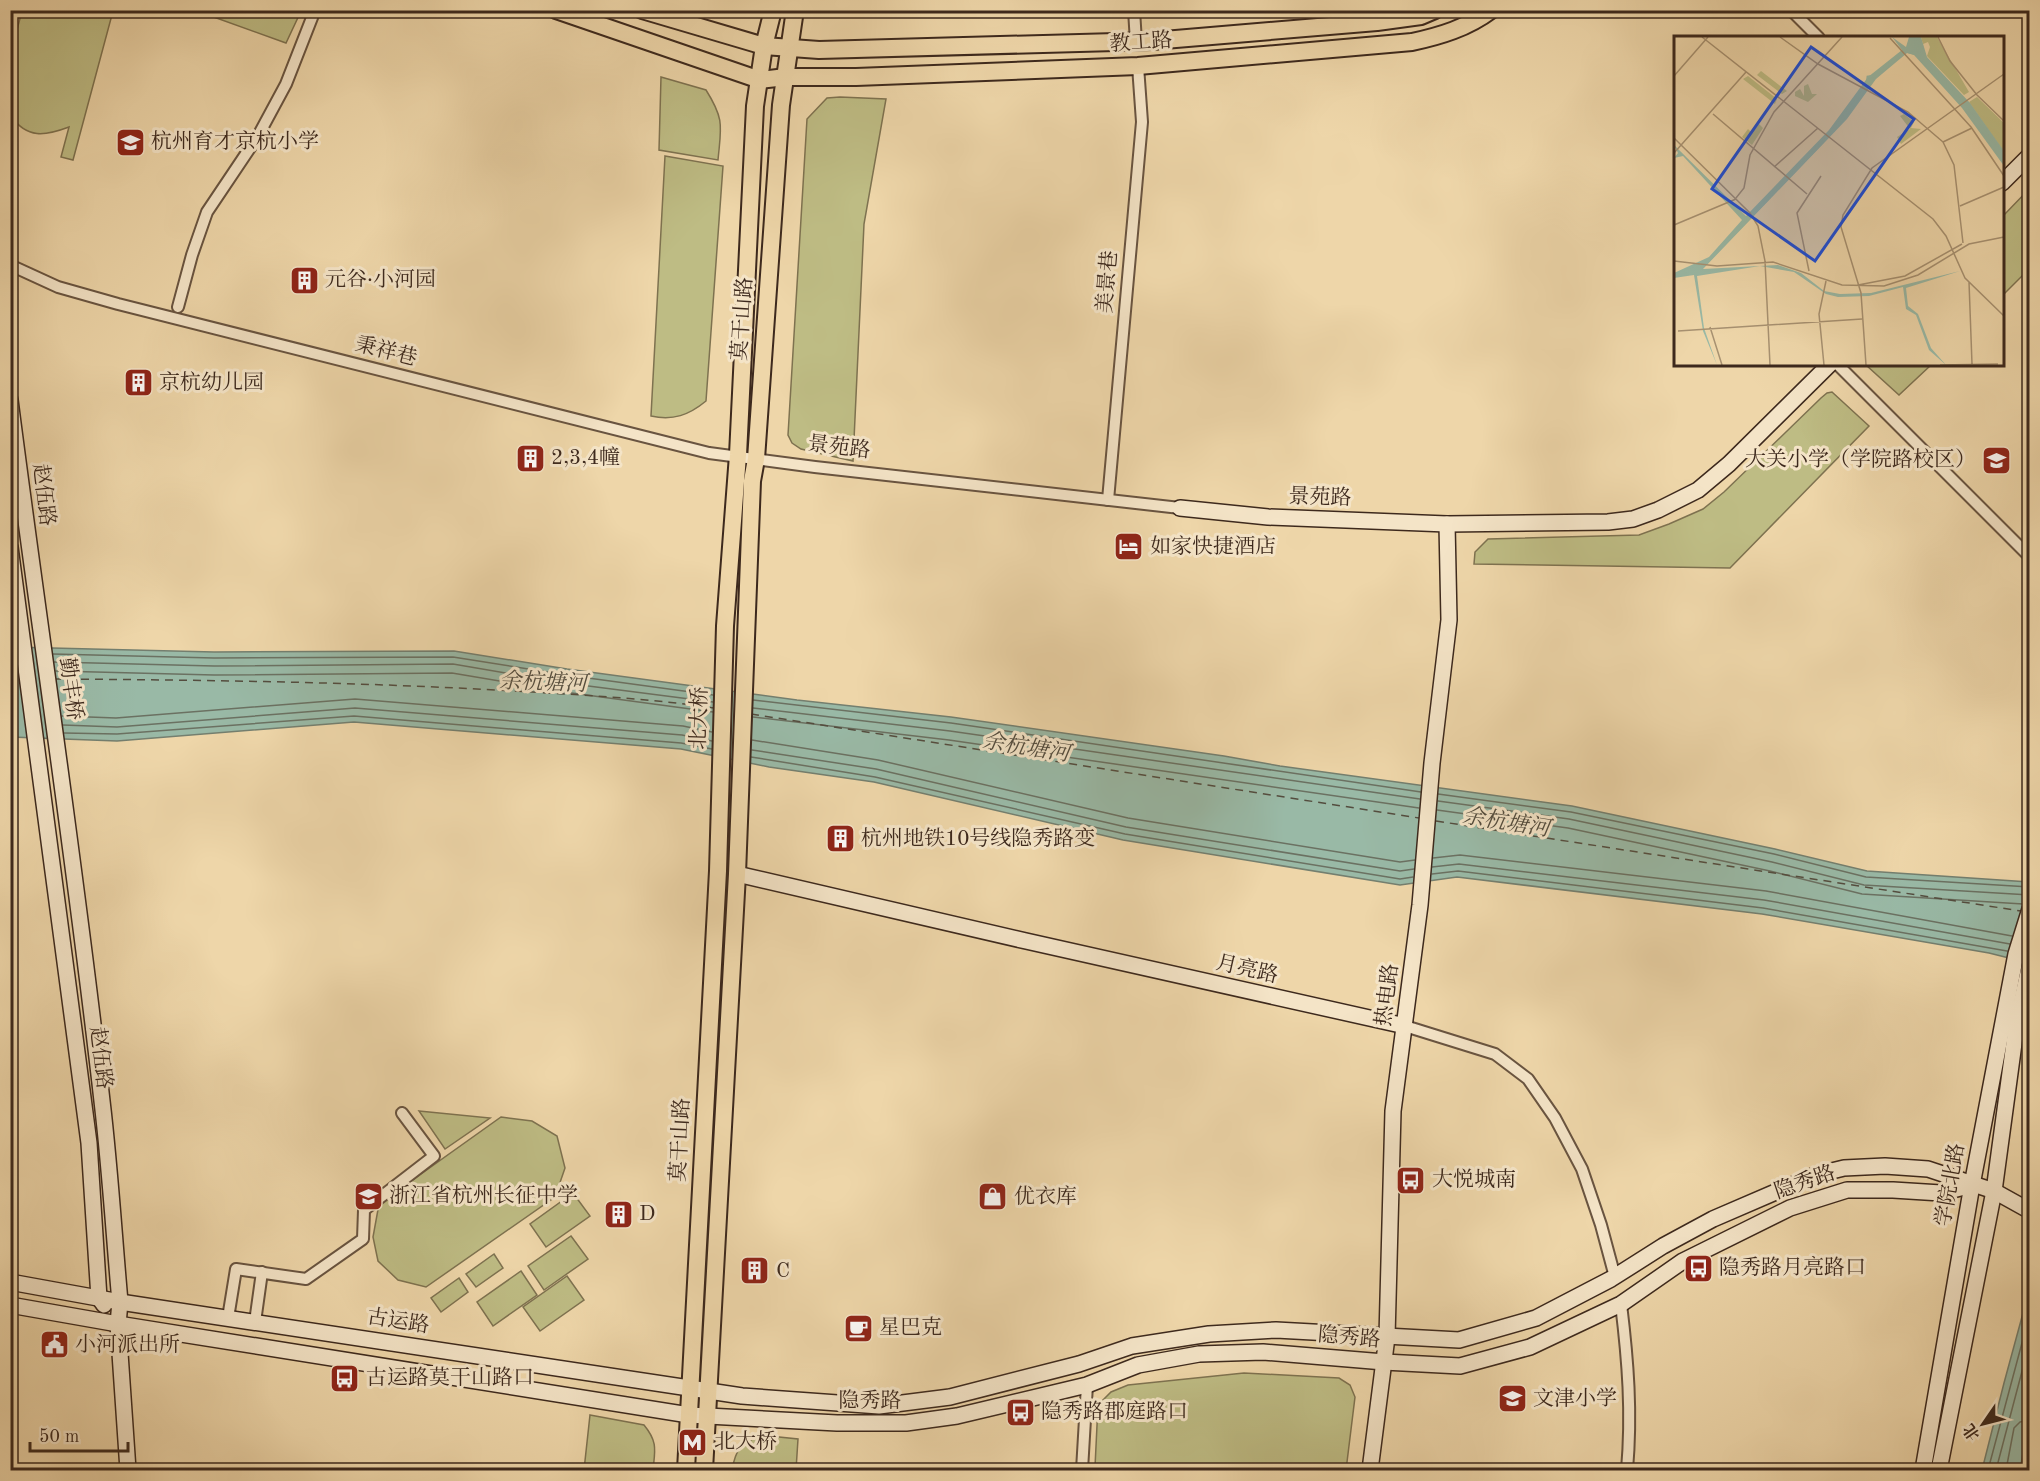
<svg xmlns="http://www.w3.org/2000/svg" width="2040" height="1481" font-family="'Old Standard TT','Noto Serif SC',serif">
	<rect width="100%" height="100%" fill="#eed6a9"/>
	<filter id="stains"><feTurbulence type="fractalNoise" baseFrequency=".00333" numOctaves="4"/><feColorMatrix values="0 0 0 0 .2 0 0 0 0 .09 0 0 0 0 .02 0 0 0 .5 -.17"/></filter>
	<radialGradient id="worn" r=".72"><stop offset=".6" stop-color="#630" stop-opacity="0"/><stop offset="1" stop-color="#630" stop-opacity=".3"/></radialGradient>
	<g fill="#bebc84" stroke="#7e7250" stroke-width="1.5">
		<path d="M22 11H113L73 160 61 157 69 127C45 136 27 139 11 116V52Z"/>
		<path d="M197 11 301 10V11L286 43Z"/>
		<path d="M661 77 706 90C725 120 721 127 718 160L659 150Z"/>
		<path d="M840 97 886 99 864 224 853 461 801 449 792 443 788 435 807 119 827 98Z"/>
		<path d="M665 156 723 166 706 401C689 415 673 421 651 416Z"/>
		<path d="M2029 189V269L2003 295V216Z"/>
		<path d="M1866 365H1931L1899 395Z"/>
		<path d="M1832 392 1869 426 1730 568 1474 564 1475 552 1488 539 1639 535 1669 524 1703 509 1724 492 1821 398 1827 393Z"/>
		<path d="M419 1111 490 1118 445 1149Z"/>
		<path d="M501 1117 532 1121 557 1136 565 1168 555 1197 426 1287 398 1280 378 1261 373 1237 379 1204Z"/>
		<path d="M573 1193 590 1216 546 1247 530 1224Z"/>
		<path d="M571 1236 588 1259 544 1290 528 1266Z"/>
		<path d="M494 1254 503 1268 476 1287 466 1274Z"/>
		<path d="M521 1271 537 1295 493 1326 477 1302Z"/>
		<path d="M567 1276 584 1300 540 1331 523 1307Z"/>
		<path d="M459 1278 468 1292 441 1312 431 1298Z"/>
		<path d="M1244 1373 1339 1378 1350 1385 1355 1397 1346 1470H1232L1231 1468 1095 1467 1098 1405 1111 1392 1128 1385Z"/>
		<path d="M590 1415 644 1425C658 1442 655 1450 653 1470H584Z"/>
		<path d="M760 1435 798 1439 796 1470H732C736 1448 740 1445 760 1435Z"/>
	</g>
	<g fill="#99b9a6" stroke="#747f6f" stroke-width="1.5">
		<path d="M11 647 214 652 454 651 567 669 797 700 951 717 1224 756 1280 766 1572 806 1775 849 1867 871 2029 882V963L1989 953 1762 914 1457 877 1400 885 1123 840 874 782 769 767 681 749 354 722 117 741 11 737Z"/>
		<path d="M2029 1291V1419L2020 1470H1982L2004 1383Z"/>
	</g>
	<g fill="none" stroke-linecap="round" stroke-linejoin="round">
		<g stroke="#6b7162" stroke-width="1.5">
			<path d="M53 654 214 658 453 657 566 675 713 695"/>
			<path d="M54 662 214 666 453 664 565 683 713 702"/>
			<path d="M56 671 214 675 452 673 564 692 713 712"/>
			<path d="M753 700 951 723 1421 792"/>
			<path d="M753 708 950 731 1420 799"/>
			<path d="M62 716 116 718 355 699 683 726 712 732"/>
			<path d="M753 717 949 740 1419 808"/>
			<path d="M63 725 117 727 355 708 682 735 712 741"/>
			<path d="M64 733 117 734 354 716 681 743 712 749"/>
			<path d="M752 740 878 760 1128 818 1400 862 1415 860"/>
			<path d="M752 750 876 769 1126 827 1400 871 1414 869"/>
			<path d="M751 757 875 777 1125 834 1400 879 1413 877"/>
			<path d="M1438 794 1571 812 1774 854 1866 877 2030 887"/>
			<path d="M1438 801 1569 819 1772 862 1864 885 2030 895"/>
			<path d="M1437 810 1568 828 1770 871 1862 894 2023 904"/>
			<path d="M1433 858 1460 855 1766 891 2012 936"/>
			<path d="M1432 867 1459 864 1764 900 2010 944"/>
			<path d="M1432 874 1458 871 1763 908 2007 951"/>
			<path d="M1988 1470 2030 1313"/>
			<path d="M1996 1470 2030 1341"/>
			<path d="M2006 1470 2014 1428 2020 1422 2030 1420"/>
		</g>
		<g stroke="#544d3f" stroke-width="1.5" stroke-dasharray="8 6" stroke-linecap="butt">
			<path d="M10 678H22"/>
			<path d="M53 679C207 680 360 682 514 691 581 695 647 698 714 708"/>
			<path d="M751 714 1419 818"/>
			<path d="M1436 821 2021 911"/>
		</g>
		<defs>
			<g id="street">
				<path d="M1134 10 1136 42"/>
				<path d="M1791 10 1819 38"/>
				<path d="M10 265 58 287 118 304 709 453 815 467 1180 508"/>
				<path d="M178 307 192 255 207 212 258 136 286 84 315 10"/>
				<path d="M1837 364 2030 557"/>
				<path d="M1108 500 1142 122 1138 66"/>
				<path d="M1405 1026 1495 1054 1528 1079 1555 1118 1582 1169 1601 1225 1615 1277"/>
				<path d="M1621 1304C1628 1361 1632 1413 1627 1470"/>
				<path d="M228 1318 236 1269 306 1279 363 1239 364 1210 434 1156 402 1113"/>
				<path d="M255 1322 262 1272"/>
				<path d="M1082 1470 1087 1385"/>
			</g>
			<g id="secondary">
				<path d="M2002 183 2030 155"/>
				<path d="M10 400C40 634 76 867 102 1101 110 1168 114 1235 120 1302L118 1324 128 1470"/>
				<path d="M1180 508 1268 517 1447 524 1608 522 1633 519 1658 510 1698 490 1729 464 1830 364"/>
				<path d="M10 547 89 1143 99 1298 104 1305"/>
				<path d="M737 874 1026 941 1405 1026"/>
				<path d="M10 1282 120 1302 742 1396 879 1406 950 1397 1079 1364 1132 1346 1209 1334 1276 1330 1459 1340 1536 1318 1611 1279 1663 1246 1713 1219 1815 1175 1844 1168 1885 1166 1928 1169 1994 1191 2030 1211"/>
				<path d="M10 1305 118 1324 689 1415 837 1423H906L957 1416 1087 1385 1138 1365 1199 1354 1263 1352 1384 1362 1460 1366 1530 1347 1621 1304 1683 1261 1790 1208 1847 1190H1893L1941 1193 1972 1185"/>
				<path d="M1370 1470 1387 1337 1393 1111 1420 905 1432 763 1449 620 1447 524"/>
				<path d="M1923 1470 1972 1185 2016 954 2030 909"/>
				<path d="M1939 1470 1994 1191 2017 1021 2030 964"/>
			</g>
			<g id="primary">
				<path d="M556 10 760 80 786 77H856L1138 66 1412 42C1440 36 1467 28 1491 10"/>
				<path d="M642 10 764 46 819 50 1152 41 1377 22 1421 16 1435 10"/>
				<path d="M686 1470 718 871 725 626 738 455 755 106 764 46 773 10"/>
				<path d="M704 1470 737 874 752 481 756 459 781 105 795 10"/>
			</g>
		</defs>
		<use href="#street" stroke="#695440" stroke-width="14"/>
		<use href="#secondary" stroke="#3d291d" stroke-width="18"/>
		<use href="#primary" stroke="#3d291d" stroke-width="20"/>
		<use href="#street" stroke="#f4e4c7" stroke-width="10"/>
		<use href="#secondary" stroke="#f4e4c7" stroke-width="15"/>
		<use href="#primary" stroke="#eed6a9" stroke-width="16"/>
	</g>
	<defs>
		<symbol id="school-square" viewBox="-11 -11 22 22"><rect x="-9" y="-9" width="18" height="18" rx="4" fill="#8f2418" stroke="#f4e4c7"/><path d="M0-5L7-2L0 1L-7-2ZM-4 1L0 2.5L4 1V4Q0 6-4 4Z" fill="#fff"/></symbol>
		<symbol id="building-square" viewBox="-11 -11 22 22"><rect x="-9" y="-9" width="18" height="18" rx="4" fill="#8f2418" stroke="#f4e4c7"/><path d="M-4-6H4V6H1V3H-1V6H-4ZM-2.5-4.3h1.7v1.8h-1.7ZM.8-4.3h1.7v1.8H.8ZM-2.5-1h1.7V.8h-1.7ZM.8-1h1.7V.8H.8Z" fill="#fff"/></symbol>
		<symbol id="hotel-square" viewBox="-11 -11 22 22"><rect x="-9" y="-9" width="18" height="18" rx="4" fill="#8f2418" stroke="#f4e4c7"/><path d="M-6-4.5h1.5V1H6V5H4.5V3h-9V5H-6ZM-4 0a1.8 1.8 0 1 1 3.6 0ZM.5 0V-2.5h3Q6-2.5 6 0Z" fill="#fff"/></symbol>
		<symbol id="bus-square" viewBox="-11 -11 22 22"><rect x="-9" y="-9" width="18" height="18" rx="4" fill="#8f2418" stroke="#f4e4c7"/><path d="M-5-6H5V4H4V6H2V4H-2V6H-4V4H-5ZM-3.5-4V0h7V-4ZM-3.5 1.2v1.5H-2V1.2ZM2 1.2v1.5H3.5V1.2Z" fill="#fff"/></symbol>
		<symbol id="shop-square" viewBox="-11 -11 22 22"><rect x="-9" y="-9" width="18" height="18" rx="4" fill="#8f2418" stroke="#f4e4c7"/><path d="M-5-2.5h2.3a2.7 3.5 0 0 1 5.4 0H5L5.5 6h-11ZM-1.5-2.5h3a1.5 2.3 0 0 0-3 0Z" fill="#fff"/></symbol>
		<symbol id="cafe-square" viewBox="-11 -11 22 22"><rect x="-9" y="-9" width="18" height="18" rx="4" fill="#8f2418" stroke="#f4e4c7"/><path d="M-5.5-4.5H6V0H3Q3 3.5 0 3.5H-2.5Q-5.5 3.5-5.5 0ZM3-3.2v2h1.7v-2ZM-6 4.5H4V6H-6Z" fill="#fff"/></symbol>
		<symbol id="civic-square" viewBox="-11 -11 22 22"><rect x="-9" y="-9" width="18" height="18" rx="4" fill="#8f2418" stroke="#f4e4c7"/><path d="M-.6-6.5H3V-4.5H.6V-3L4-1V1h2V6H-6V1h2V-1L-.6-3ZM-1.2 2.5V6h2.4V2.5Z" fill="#fff"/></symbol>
		<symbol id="metro-square" viewBox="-11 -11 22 22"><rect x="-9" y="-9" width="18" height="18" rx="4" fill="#8f2418" stroke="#f4e4c7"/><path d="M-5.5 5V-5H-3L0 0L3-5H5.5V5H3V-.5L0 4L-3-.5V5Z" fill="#fff"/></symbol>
	</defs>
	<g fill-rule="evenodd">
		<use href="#school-square" x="114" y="126" width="33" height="33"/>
		<use href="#building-square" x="288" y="264" width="33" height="33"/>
		<use href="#building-square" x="122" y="366" width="33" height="33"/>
		<use href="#building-square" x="514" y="442" width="33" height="33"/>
		<use href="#school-square" x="1980" y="444" width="33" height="33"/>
		<use href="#hotel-square" x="1112" y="530" width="33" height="33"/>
		<use href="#building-square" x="824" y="822" width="33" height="33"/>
		<use href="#bus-square" x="1394" y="1164" width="33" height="33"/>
		<use href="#school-square" x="352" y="1180" width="33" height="33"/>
		<use href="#shop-square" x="976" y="1180" width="33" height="33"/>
		<use href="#building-square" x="602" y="1198" width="33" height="33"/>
		<use href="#bus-square" x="1682" y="1252" width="33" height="33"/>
		<use href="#building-square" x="738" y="1254" width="33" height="33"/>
		<use href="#cafe-square" x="842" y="1312" width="33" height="33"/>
		<use href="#civic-square" x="38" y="1328" width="33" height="33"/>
		<use href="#bus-square" x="328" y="1362" width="33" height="33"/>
		<use href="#school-square" x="1496" y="1382" width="33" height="33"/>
		<use href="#bus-square" x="1004" y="1396" width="33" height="33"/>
		<use href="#metro-square" x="676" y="1426" width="33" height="33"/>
	</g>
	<g text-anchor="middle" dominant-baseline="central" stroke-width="6" stroke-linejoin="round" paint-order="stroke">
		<g font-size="21" fill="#3d291d" stroke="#f4e4c7">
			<text transform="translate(1141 43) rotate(-4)">教工路</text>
			<text transform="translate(1108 282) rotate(-85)">美景巷</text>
			<text transform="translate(743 319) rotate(-86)">莫干山路</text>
			<text transform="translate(386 352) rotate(14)">秉祥巷</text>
			<text transform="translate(839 448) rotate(7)">景苑路</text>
			<text transform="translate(43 495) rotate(83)">赵伍路</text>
			<text transform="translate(1320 498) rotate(2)">景苑路</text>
			<text transform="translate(70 689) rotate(82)">勤丰桥</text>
			<text transform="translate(700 718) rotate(-88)">北大桥</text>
			<text transform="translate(1247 970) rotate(13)">月亮路</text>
			<text transform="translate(1388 995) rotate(-83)">热电路</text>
			<text transform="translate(100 1058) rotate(83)">赵伍路</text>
			<text transform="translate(681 1140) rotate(-87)">莫干山路</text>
			<text transform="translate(1805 1183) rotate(-19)">隐秀路</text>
			<text transform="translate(1951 1185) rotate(-80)">学院北路</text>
			<text transform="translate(398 1322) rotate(9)">古运路</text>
			<text transform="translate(1349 1338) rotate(5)">隐秀路</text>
			<text x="870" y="1401">隐秀路</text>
		</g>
		<g font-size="21" fill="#3d291d" stroke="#f4e4c7" text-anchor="start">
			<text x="151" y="142">杭州育才京杭小学</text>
			<text x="325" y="280">元谷·小河园</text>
			<text x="159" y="383">京杭幼儿园</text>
			<text x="551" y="458">2,3,4幢</text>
			<text x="1976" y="460" text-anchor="end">大关小学（学院路校区）</text>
			<text x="1150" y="547">如家快捷酒店</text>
			<text x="861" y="839">杭州地铁10号线隐秀路变</text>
			<text x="1432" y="1180">大悦城南</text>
			<text x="389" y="1196">浙江省杭州长征中学</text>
			<text x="1014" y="1197">优衣库</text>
			<text x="639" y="1214">D</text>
			<text x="1719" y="1268">隐秀路月亮路口</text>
			<text x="776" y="1271">C</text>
			<text x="879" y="1328">星巴克</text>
			<text x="75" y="1345">小河派出所</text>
			<text x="366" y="1378">古运路莫干山路口</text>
			<text x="1533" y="1399">文津小学</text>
			<text x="1041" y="1412">隐秀路郡庭路口</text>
			<text x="714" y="1442">北大桥</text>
		</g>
		<g font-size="22" font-style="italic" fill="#544d3f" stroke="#f4e4c7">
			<text transform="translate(543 683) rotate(2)">余杭塘河</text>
			<text transform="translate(1026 748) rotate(9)">余杭塘河</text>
			<text transform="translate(1506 823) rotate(9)">余杭塘河</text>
		</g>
	</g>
	<g transform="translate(1674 36)">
		<rect width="330" height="330" fill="#eed6a9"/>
		<path d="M247 1H263L295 56 290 59 253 20 256 11 254 6 249 8ZM87 35 109 52 113 55 108 58 83 39ZM74 40 103 63 101 68 69 43ZM134 48 138 58H143L134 66 121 60V56L126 53 130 60V50ZM303 61 330 87V116L295 66ZM230 78 240 86 237 92 247 93 227 108 223 101 236 93 226 80ZM85 88 89 92 78 109 68 101 74 93 78 97Z" fill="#bebc84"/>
		<path d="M218 1 232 11 235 1H247L253 21 296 67 330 115V130L288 72 240 19 233 17 202 43 173 83 29 233 104 229 127 237 150 255 166 258 197 257 286 235 232 252 234 270 244 278 257 312 272 329 255 314 242 279 232 273 229 251 195 260 164 261 152 258 120 236 86 230 23 240 30 292 43 329 29 295 20 239 0 242V237L35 221 68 184 9 120 0 122 4 117 0 109 72 180 155 94 194 41 228 14Z" fill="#99b9a6"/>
		<path fill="none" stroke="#99b9a6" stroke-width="3" d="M240 1 247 22M253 28 272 48M283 61 330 121M289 69 330 124M32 227 159 95 193 50 194 41 201 40 232 15 243 18 286 66M0 239 28 230"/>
		<path fill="none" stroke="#a79171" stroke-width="1.5" d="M28 1 259 183 272 200 291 242 330 280M106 1 144 28 234 76 269 106M264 1 276 25 303 59M216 2 297 91M0 40 34 1M303 59 330 85M39 78 133 158M297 91 330 140M0 102 76 177 84 190 91 225 96 329M269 106 280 129 289 207M269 106 298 92M0 117 72 36M100 131 144 92M62 162 70 152 76 119 100 76 168 1M286 170 330 151M0 189 62 163M0 225 43 230 99 226 168 249 210 250 244 239 295 208 330 201M135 235 123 177 147 140M295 246 298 328M184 249 231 240 288 208M36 291 48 329M4 295 188 283M150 329 145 278 152 245M192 329 187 257 167 191 169 179 198 132 330 38M266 329 324 328"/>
		<path fill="#1d4ed8" fill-opacity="0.15" stroke="#1d4ed8" stroke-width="3" d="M137 11 240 83 141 225 38 153Z"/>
		<rect width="330" height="330" fill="none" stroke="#3d291d" stroke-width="3"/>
	</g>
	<rect width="2040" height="1481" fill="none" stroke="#eed6a9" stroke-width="36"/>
	<rect x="12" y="12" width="2016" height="1457" fill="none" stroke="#3d291d" stroke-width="3"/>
	<rect x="18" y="18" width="2004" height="1445" fill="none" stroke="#3d291d" stroke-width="1.5"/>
	<g transform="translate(1983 1424) rotate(235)" stroke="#f4e4c7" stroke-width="4.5" paint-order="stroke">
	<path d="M0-4.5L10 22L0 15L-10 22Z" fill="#3d291d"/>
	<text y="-9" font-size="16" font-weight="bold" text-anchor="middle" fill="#3d291d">北</text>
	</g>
	<path d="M30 1442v9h98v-9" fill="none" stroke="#3d291d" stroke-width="3"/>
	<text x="39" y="1442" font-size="18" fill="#3d291d" stroke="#f4e4c7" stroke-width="4.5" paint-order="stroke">50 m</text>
	<rect width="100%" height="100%" filter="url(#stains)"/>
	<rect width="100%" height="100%" fill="url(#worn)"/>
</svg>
